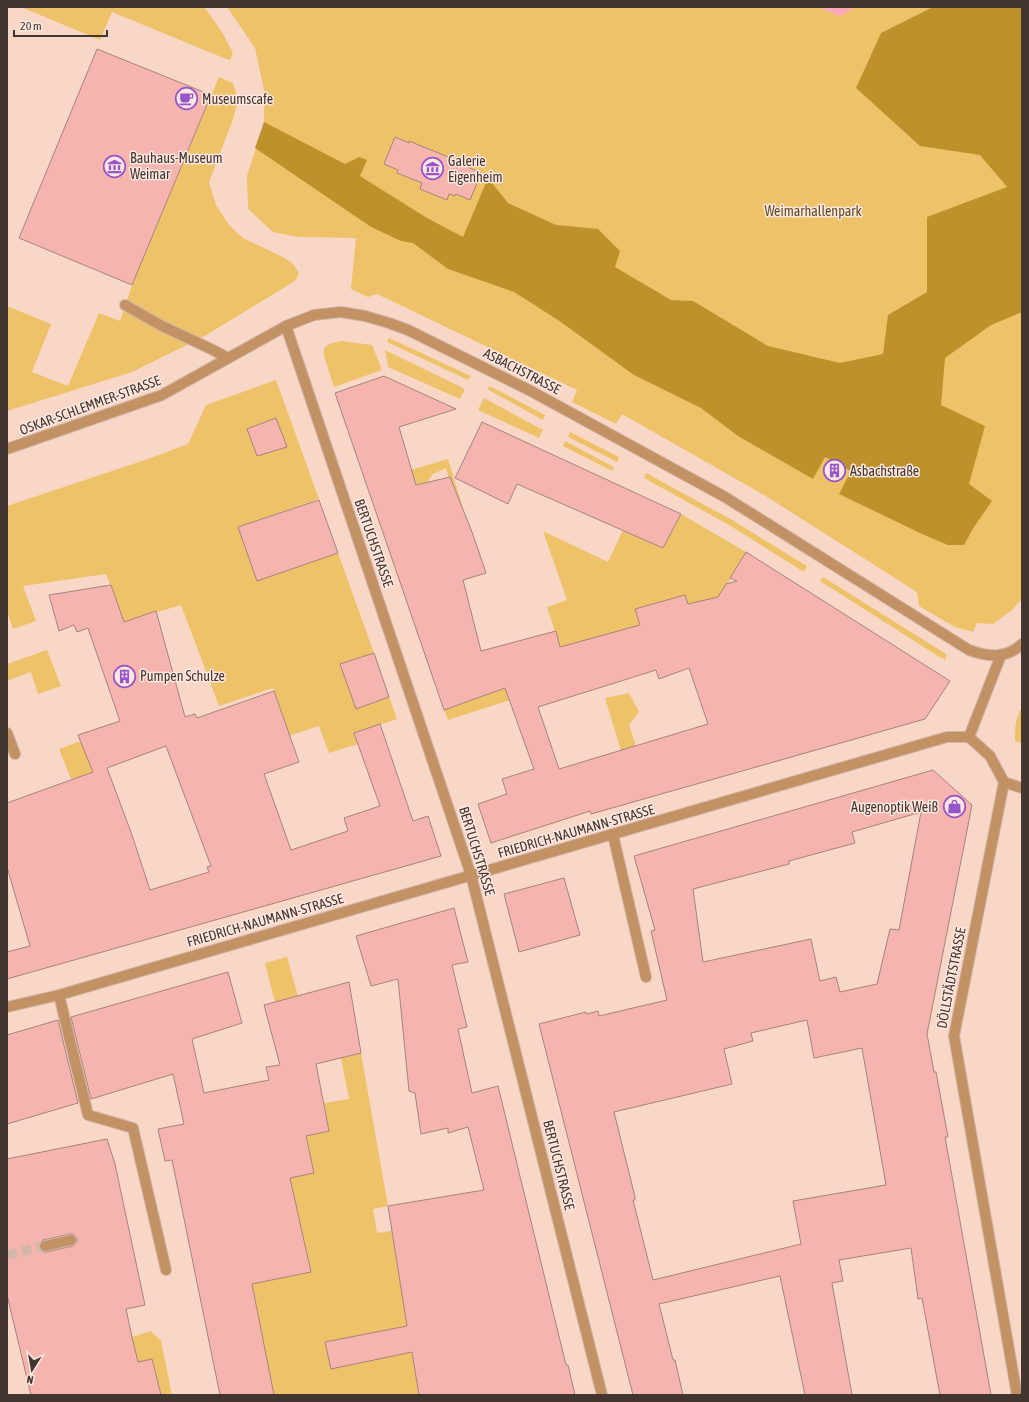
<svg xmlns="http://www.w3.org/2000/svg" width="1029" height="1402" font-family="'Asap Condensed',sans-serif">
	<rect width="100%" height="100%" fill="#f9d7c7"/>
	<g fill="#edc268" fill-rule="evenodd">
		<path d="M21 7H204L222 32 233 53 230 60 226 59 112 12 100 40Z"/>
		<path d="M227 7H818L840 16 853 8 868 7H1022V599L1011 611 993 624 977 623 973 632 955 627 919 606 917 592 764 495 622 414 616 424 572 402 577 390 377 294 368 297 351 289 356 238 298 237 273 232 248 209 247 176 264 123V90L255 48Z"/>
		<path d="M219 77 233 83 236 92 237 105 232 122 209 182 216 205 229 225 243 238 285 258 293 264 299 273 295 281 203 337 132 372 7 411V306L51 324 32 372 68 386 99 313 120 321 132 285Z"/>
		<path d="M389 338 471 376 468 380 387 342Z"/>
		<path d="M341 341 372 345 382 370 334 387 324 356V348L329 344Z"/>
		<path d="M385 350 465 389 460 399 388 367Z"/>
		<path d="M276 380 319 499 239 527 257 581 338 553 374 653 341 664 356 708 389 697 397 719 355 733 358 744 329 753 319 726 289 736 273 688 219 706 181 605 124 622 106 574 23 586 36 621 13 629 7 611V506L145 460 188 444 206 405Z"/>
		<path d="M490 386 545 415 543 420 487 389Z"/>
		<path d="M484 398 543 430 539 438 478 410Z"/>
		<path d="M570 432 619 457 617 462 568 437Z"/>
		<path d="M565 441 614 467 612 471 563 446Z"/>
		<path d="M448 459 466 518 455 499 446 468 433 474 427 482 416 485 411 470Z"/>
		<path d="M646 473 732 520 807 566 804 572 729 525 644 478Z"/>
		<path d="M681 514 746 552 720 597 688 605 635 609 643 635 560 647 547 607 567 600 543 531 608 562 623 530 663 548Z"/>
		<path d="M823 577 946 654V660L938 656 820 581Z"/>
		<path d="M515 642 510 700 448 720 444 710 492 693 488 681Z"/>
		<path d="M47 650 61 686 38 694 31 672 7 681V664Z"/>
		<path d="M629 693 639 712 629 725 636 746 621 751 605 698Z"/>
		<path d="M1022 707V743L1015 741C1015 729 1015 717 1022 707Z"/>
		<path d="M81 741 93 773 71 779 59 749Z"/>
		<path d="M287 957 298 996 275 1002 265 963Z"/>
		<path d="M361 1053 388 1206 373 1209 377 1233 392 1231 419 1395H274L252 1283 311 1272 290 1178 314 1173 306 1136 329 1131 324 1103 349 1099 341 1058ZM326 1342 376 1359 331 1368Z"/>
		<path d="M151 1331 161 1341 172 1395H156L161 1394 152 1359 102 1371 135 1351 132 1337Z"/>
	</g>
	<path fill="#be922b" d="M933 7H1022V312L991 325 945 358 941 405 985 426 969 484 992 501 974 527 964 545H948L922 534 839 494 851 471 825 457 813 479 738 436 701 408 634 375 558 320 514 292 448 269 413 243 401 241 371 227 255 148 264 122 345 164 359 157 367 160 360 176 427 218 463 237 488 178 508 203 556 225 598 229 620 251 615 267 671 300 693 301 768 346 840 363 883 354 888 315 927 292V217L1007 187 980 155 920 146 856 88 881 33Z"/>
	<path fill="#fca8b9" d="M818 7H868L853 8 840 16Z"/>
	<g fill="#f5b5ae" stroke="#a6837f" fill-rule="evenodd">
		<path d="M97 49 211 95 132 285 19 238Z"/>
		<path d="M395 137 409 143V141L468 165V167L481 173 470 200 456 194 455 196 449 194 447 200 420 189 422 183 397 173 398 170 384 164Z"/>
		<path d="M384 376 456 409 399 427 416 485 450 477 472 532 486 573 463 580 481 651 556 631 560 647 640 625 635 609 685 595 688 604 718 597 726 584 737 581 730 578 746 552 950 681 925 719 591 814 590 811 491 843 478 804 507 794 502 779 534 769 505 688 444 710 335 393ZM689 668 708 724 559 769 538 707 656 670 659 679Z"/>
		<path d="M276 418 287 447 257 456 247 429Z"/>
		<path d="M482 422 681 514 663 548 517 484 508 504 455 478Z"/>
		<path d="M319 500 338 553 257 581 238 527Z"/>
		<path d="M111 585 124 622 156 611 185 717 195 714 197 718 274 691 299 762 264 774 291 850 348 831 344 818 380 806 354 733 380 724 413 821 428 816 441 856 7 979V952L30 946 7 867V803L93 772 78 735 120 721 88 628 77 632 74 625 59 631 49 595ZM166 746 211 866 207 867 209 872 150 890 132 835 107 768Z"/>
		<path d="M374 653 389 697 356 709 340 664Z"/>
		<path d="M933 770 972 805 927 1034 934 1072H936L948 1137H945L991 1395H940L922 1298 918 1299 911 1248 839 1260 843 1281 832 1283 852 1395H805L780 1276 659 1304 673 1360H675L683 1395H633L539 1024 586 1012 587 1014 598 1011 599 1016 667 1000 651 931 655 930 634 856ZM921 812 899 930 890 929 877 984 840 992 836 977 820 981 811 939 703 962 693 889 789 864V861L855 843 852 832ZM807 1020 814 1058 862 1048 886 1185 793 1201 801 1244 653 1280 633 1200H635V1197L614 1112 732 1084 724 1049 753 1041 751 1033Z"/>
		<path d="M564 878 580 935 519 952 504 894Z"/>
		<path d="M454 908 468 962 452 965 467 1027 458 1029 472 1093 498 1086 566 1365H568L575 1395H419L412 1352 331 1369 325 1342 407 1326 388 1206 484 1190 468 1127 448 1133V1128L421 1134 415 1093 409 1091 398 979 371 986 356 936Z"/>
		<path d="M228 972 242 1023 192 1039 204 1093 269 1080 266 1067 280 1065 264 1005 349 982 361 1053 316 1064 329 1131 306 1136 314 1173 290 1178 311 1272 252 1284 274 1395H220L172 1160 165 1161 158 1129 184 1124 173 1074 91 1099 71 1017Z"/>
		<path d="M58 1020 78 1103 7 1124V1035Z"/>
		<path d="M107 1139 115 1164 145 1305 126 1309 132 1337 138 1362 152 1359 161 1395H31L7 1295V1159ZM70 1234H73L77 1238V1242L73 1246 46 1252H43L39 1248V1244L43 1240Z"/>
	</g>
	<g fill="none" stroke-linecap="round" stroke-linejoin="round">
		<path stroke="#d5b7a9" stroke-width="10" stroke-dasharray="10 5" stroke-linecap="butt" d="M7 1255 45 1246"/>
		<defs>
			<g id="minor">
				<path d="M125 305 162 326 211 349 228 358"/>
				<path d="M286 326 471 875 602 1395"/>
				<path d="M7 449 162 395 286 326 314 315 341 312 365 316 389 323 408 330 529 390 725 497 969 650C988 657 1006 659 1022 644"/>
				<path d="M7 733 15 754"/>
				<path d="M969 737 990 756 1004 782 954 1036 1017 1395"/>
				<path d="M969 737 1001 655"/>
				<path d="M1004 782 1022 788"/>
				<path d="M613 835 646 977"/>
				<path d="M59 995 88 1115 133 1128 166 1270"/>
				<path d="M7 1007 59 995 947 737H969"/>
				<path d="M45 1246 71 1240"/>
			</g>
		</defs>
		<use href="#minor" stroke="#d1b4a6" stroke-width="12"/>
		<use href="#minor" stroke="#c29265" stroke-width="10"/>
	</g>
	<defs>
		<symbol id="cafe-ring" viewBox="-11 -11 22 22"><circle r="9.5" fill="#fde7de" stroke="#9755cb" stroke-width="1.5"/><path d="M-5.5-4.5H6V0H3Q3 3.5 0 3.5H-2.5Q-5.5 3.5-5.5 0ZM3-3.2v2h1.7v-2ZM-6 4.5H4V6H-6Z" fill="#9755cb"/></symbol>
		<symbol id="museum-ring" viewBox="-11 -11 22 22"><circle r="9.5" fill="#fde7de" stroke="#9755cb" stroke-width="1.5"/><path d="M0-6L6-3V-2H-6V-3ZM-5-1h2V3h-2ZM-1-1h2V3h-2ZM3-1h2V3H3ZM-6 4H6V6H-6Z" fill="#9755cb"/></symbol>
		<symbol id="building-ring" viewBox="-11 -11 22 22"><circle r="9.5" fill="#fde7de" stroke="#9755cb" stroke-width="1.5"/><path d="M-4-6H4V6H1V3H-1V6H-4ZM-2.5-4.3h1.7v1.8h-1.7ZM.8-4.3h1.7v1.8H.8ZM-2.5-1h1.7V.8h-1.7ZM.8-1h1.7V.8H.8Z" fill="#9755cb"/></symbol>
		<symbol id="shop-ring" viewBox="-11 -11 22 22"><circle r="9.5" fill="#fde7de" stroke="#9755cb" stroke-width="1.5"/><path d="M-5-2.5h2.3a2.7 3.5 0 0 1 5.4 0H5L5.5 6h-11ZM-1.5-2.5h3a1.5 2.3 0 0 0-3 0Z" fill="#9755cb"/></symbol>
	</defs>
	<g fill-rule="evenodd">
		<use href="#cafe-ring" x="174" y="86" width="25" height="25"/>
		<use href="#museum-ring" x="102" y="154" width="25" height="25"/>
		<use href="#museum-ring" x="420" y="156" width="25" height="25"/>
		<use href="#building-ring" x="822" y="458" width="25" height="25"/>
		<use href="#building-ring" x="112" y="664" width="25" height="25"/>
		<use href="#shop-ring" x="942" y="794" width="25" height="25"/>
	</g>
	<g text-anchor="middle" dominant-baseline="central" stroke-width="3" stroke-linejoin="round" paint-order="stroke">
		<g font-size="14" fill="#433630" stroke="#fde7de" text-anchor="start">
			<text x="202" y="99">Museumscafe</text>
			<text x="130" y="158">Bauhaus-Museum<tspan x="130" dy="16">Weimar</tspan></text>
			<text x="448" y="161">Galerie<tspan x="448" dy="16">Eigenheim</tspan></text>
			<text x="850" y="471">Asbachstraße</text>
			<text x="140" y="676">Pumpen Schulze</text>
			<text x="938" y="807" text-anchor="end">Augenoptik Weiß</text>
		</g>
		<g font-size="14" fill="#614d25" stroke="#fde7de">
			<text x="813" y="211">Weimarhallenpark</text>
		</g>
		<g font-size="14" fill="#433630" stroke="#fde7de">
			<text transform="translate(522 371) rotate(27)">ASBACHSTRASSE</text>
			<text transform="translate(90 405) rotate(-20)">OSKAR-SCHLEMMER-STRASSE</text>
			<text transform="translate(374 543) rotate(71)">BERTUCHSTRASSE</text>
			<text transform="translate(576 831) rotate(-16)">FRIEDRICH-NAUMANN-STRASSE</text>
			<text transform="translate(477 851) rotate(73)">BERTUCHSTRASSE</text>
			<text transform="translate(265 920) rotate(-16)">FRIEDRICH-NAUMANN-STRASSE</text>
			<text transform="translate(951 978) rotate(-79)">DÖLLSTÄDTSTRASSE</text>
			<text transform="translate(559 1165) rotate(76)">BERTUCHSTRASSE</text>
		</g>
	</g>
	<rect width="1029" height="1402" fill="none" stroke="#433630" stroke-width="16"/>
	<g transform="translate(32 1370) rotate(191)" stroke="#fde7de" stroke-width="3" paint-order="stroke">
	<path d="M0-3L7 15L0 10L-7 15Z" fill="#433630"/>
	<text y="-6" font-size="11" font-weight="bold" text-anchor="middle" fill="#433630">N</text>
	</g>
	<path d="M14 30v6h93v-6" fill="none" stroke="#433630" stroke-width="2"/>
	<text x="20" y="30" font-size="12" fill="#433630" stroke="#fde7de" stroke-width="3" paint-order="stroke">20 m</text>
</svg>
